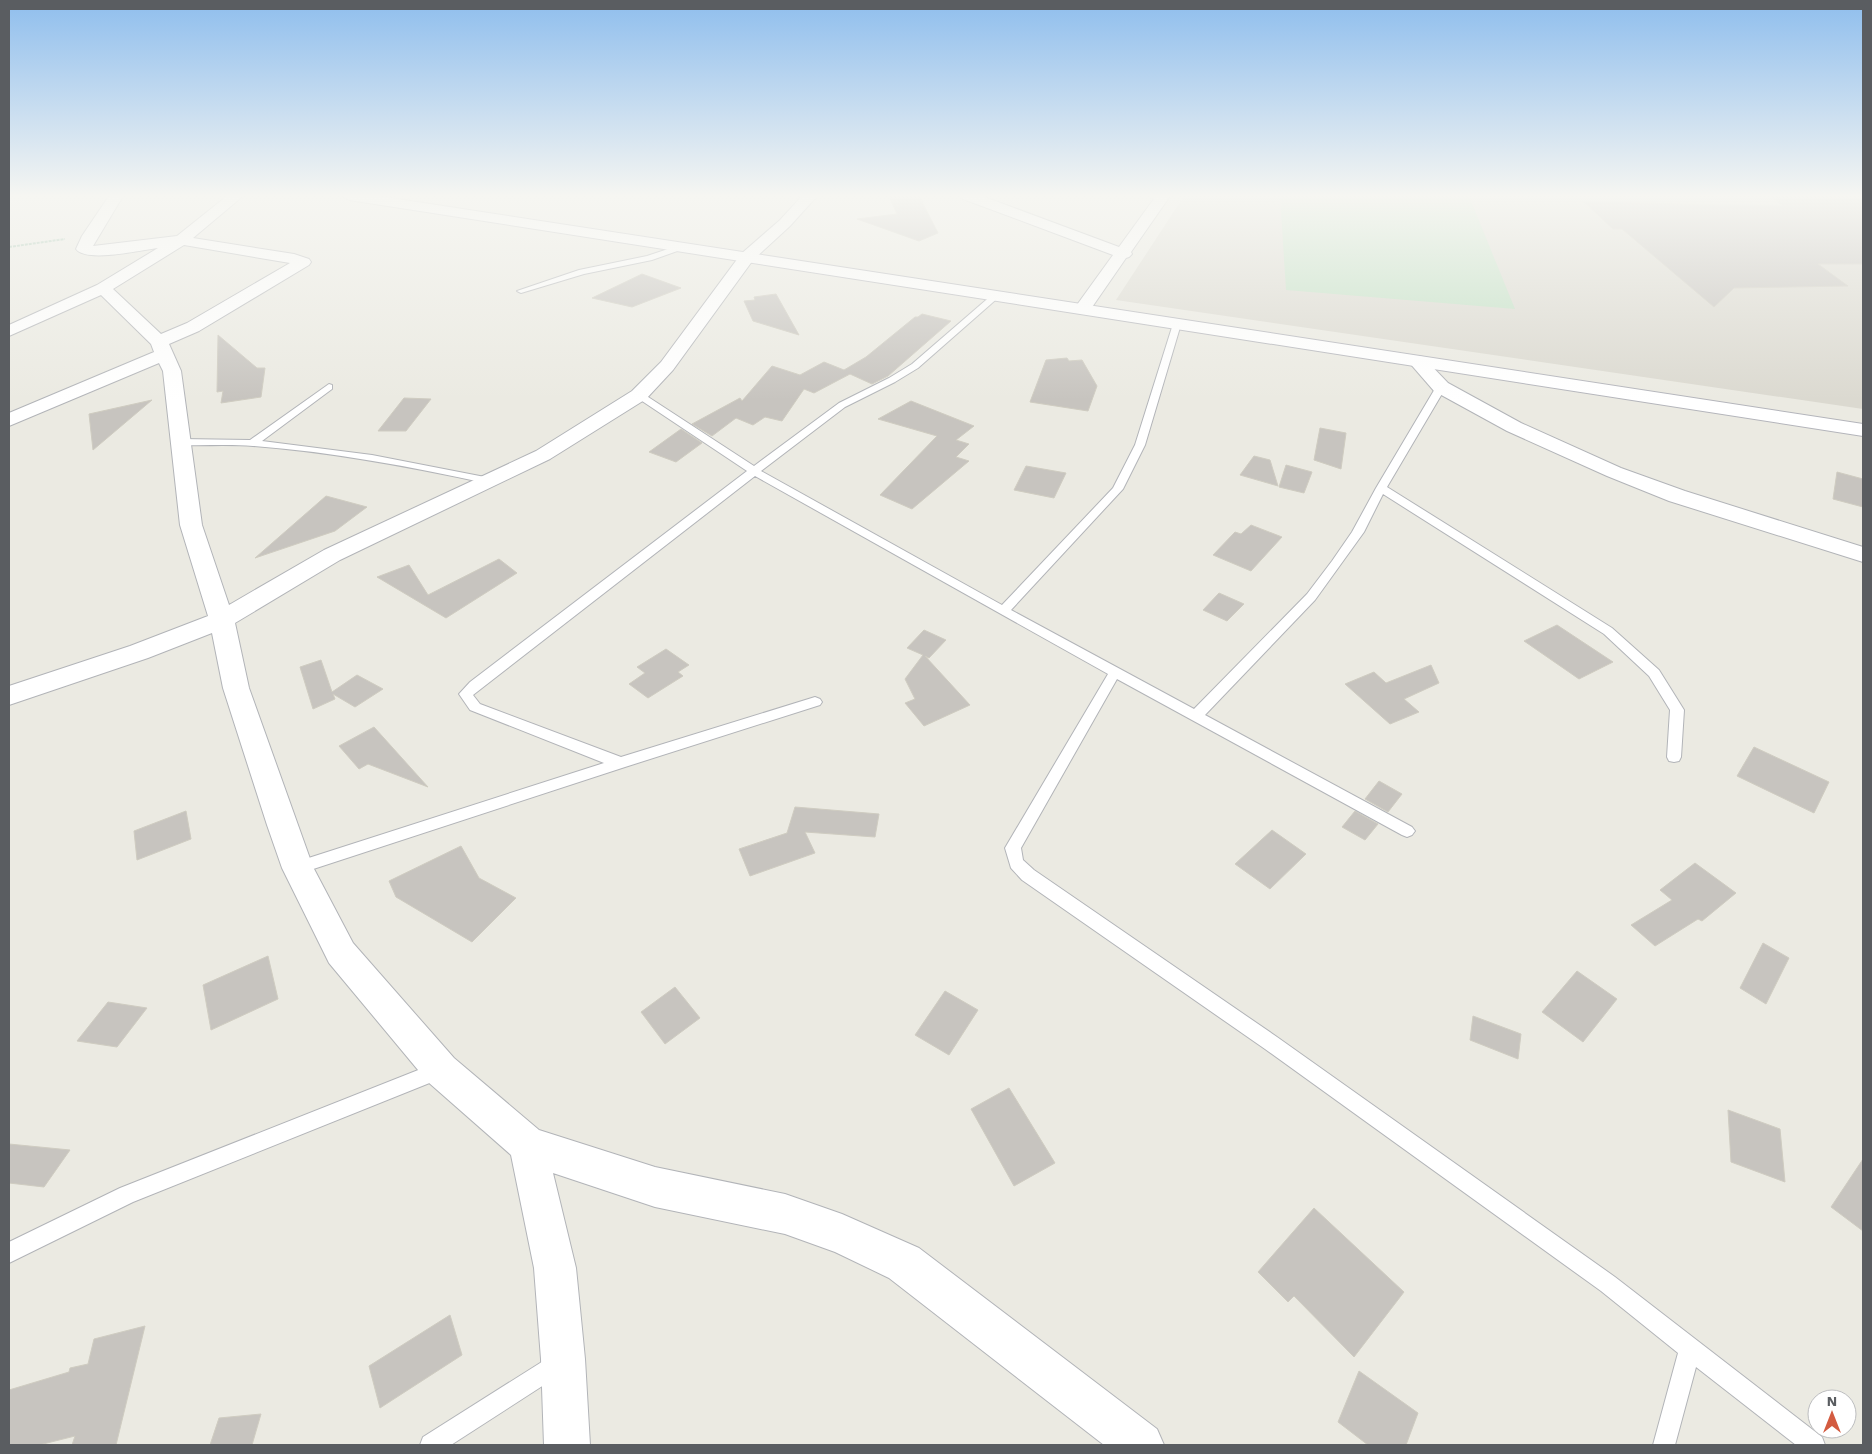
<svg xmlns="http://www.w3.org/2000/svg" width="1872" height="1454" font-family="'Work Sans',sans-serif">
	<rect width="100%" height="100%" fill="#ebeae2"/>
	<path fill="#dbd9d0" d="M1184 196H1863V409L1116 300Z"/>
	<path fill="#c1e0c4" d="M1280 196H1469L1515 309 1286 290Z"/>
	<g fill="#c7c4bf" stroke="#cfccc1">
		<path d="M889 196H919L938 233 919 241 857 219 897 214Z"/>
		<path d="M1771 197 1863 198V264H1818L1848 286 1734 288 1714 307 1622 229H1613L1584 202 1783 206Z"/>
		<path d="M642 274 681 288 632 307 592 298Z"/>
		<path d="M776 294 799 335 753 321 744 301 755 300 754 297Z"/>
		<path d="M922 314 951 321 888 376 872 384 850 374 814 393 804 389 782 421 765 417 753 425 736 418 712 436 692 424 740 398 742 401 772 366 800 375 824 362 844 370 866 357 915 317H918Z"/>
		<path d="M218 335 257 368H265L261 397 221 403 223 391 217 392Z"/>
		<path d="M1067 358 1069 361 1082 360 1097 386 1088 411 1030 402 1046 360Z"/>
		<path d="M404 398 431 399 406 431H378Z"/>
		<path d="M152 400 93 450 89 414Z"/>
		<path d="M911 401 974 426 956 440 969 444 956 457 969 461 912 509 880 495 937 436 878 419Z"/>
		<path d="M1320 428 1346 433 1341 469 1314 460Z"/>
		<path d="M681 429 702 443 676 462 649 452Z"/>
		<path d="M1254 456 1270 460 1278 486 1240 475Z"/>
		<path d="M1286 465 1312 472 1304 493 1279 487Z"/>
		<path d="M1026 466 1066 473 1054 498 1014 490Z"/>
		<path d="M1837 472 1863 479V507L1833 499Z"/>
		<path d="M326 496 367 507 335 531 255 558Z"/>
		<path d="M1251 525 1282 537 1251 571 1213 555 1235 532 1241 534Z"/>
		<path d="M499 559 517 573 446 618 377 577 409 565 428 595Z"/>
		<path d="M1219 593 1244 604 1227 621 1203 610Z"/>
		<path d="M1557 625 1613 662 1579 679 1524 641Z"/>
		<path d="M924 630 946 640 929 658 925 656 970 705 924 726 905 703 915 699 905 679 923 655 907 648Z"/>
		<path d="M666 649 689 665 678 672 683 676 648 698 629 684 645 673 637 667Z"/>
		<path d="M321 660 332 692 357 675 383 689 355 707 333 694 335 699 313 709 300 667Z"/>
		<path d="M1431 665 1439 683 1404 699 1419 712 1390 724 1345 684 1374 672 1386 683Z"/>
		<path d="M374 727 428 787 368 764 359 769 339 746Z"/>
		<path d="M1754 747 1829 782 1814 813 1737 776Z"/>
		<path d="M1379 781 1402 794 1388 812 1365 799Z"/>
		<path d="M795 807 879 814 875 837 805 832 815 853 750 876 739 849 787 833Z"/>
		<path d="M186 811 191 839 137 860 134 831Z"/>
		<path d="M1355 811 1378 824 1365 840 1342 827Z"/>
		<path d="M1272 830 1306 854 1270 889 1235 864Z"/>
		<path d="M461 846 479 878 516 898 472 942 396 897 389 881Z"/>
		<path d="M1695 863 1736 893 1702 921 1698 919 1655 946 1631 925 1672 900 1660 890Z"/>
		<path d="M1763 943 1789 958 1766 1004 1740 988Z"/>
		<path d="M268 956 278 999 211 1030 203 985Z"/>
		<path d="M1577 971 1617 999 1583 1042 1542 1012Z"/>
		<path d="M675 987 700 1018 665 1044 641 1012Z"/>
		<path d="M945 991 978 1010 949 1055 915 1035Z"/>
		<path d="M108 1002 147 1008 117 1047 77 1041Z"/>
		<path d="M1473 1016 1521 1034 1518 1059 1470 1040Z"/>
		<path d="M1009 1088 1055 1163 1014 1186 971 1109Z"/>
		<path d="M1728 1110 1780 1129 1785 1182 1731 1162Z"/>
		<path d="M9 1144 70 1150 44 1187 9 1183Z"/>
		<path d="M1863 1159V1231L1831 1207Z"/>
		<path d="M1314 1208 1404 1292 1354 1357 1294 1296 1288 1302 1258 1272Z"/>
		<path d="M450 1315 462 1355 380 1408 369 1366Z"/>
		<path d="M145 1326 116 1445H72L75 1436 39 1445H9V1390L69 1372 70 1368 88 1364 94 1339Z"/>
		<path d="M1359 1371 1418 1413 1406 1445H1368L1338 1422Z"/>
		<path d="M261 1414 252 1445H210L219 1418Z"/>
	</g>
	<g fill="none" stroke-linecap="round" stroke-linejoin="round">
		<defs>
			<g id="service">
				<path d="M680 245H683V249L652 260 584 274 521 293 517 291 579 270 647 256Z"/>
				<path d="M993 294 1000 296 918 368 895 382 845 407 761 471 1002 605 1113 488 1135 445 1173 324 1177 321 1181 324 1145 445 1123 489 1011 610 1194 709 1307 594 1332 561 1352 532 1376 488 1436 387 1441 384 1446 387 1387 487 1612 628 1659 670 1684 710 1681 757 1679 761 1674 762 1669 761 1667 757 1670 710 1649 676 1604 634 1383 494 1364 532 1315 600 1205 715 1412 827 1415 831 1412 835 1407 837 1402 835 1117 679 1021 848 1023 860 1034 870 1277 1037 1615 1277 1822 1437 1825 1445H1796L1696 1367 1675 1445H1653L1678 1353 1601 1291 1265 1049 1022 880 1011 868 1005 848 1108 674 755 476 473 695 480 704 621 757 815 697 820 699 822 702 820 705 625 767 298 874 293 873 290 868 293 863 604 763 470 710 459 694 470 682 747 471 636 397V393H642L754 466 839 403 889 378 912 364Z"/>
				<path d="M329 384 332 385V389L262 441 372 455 490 478 495 481 490 484C412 467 333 452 253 446 228 444 204 446 180 445L175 442 180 439 250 440Z"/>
				<path d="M441 1061 447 1064 450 1070 447 1076 133 1202 9 1263V1242L120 1188Z"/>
				<path d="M556 1353 564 1356 567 1364 564 1372 451 1445H420L423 1437Z"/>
			</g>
			<g id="minor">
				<path d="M109 196H123L93 246 177 236 227 196H243L193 238 294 254 309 259 311 262 309 265 199 331 169 344 181 371 202 525 229 605 324 550 536 451 632 391 661 362 741 254 780 220 802 196H817L790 226 753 260 673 370 646 399 550 459 340 560 235 623 249 688 313 867 353 943 454 1058 539 1130 655 1167 785 1194 842 1214 919 1248 1157 1429 1164 1445H1104L889 1278 835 1252 785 1234 655 1207 553 1173 576 1268 585 1359 590 1445H544L541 1359 534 1268 511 1155 428 1082 329 963 282 868 267 825 223 688 212 633 148 658 9 705V686L130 646 208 616 180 525 163 371 159 363 9 426V413L154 352 151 344 101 295 9 336V325L97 285 158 248C141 250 86 263 76 249L82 236ZM184 245 290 263 187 323 161 334 113 289Z"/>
				<path d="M961 196H982L1119 247 1156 196H1170L1131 252 1132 254 1129 257 1126 258 1088 313H1076L1074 309 1113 255 963 199Z"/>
				<path d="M1417 356 1423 357 1448 383 1521 423 1621 468 1685 491 1863 547V562L1669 501 1607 476 1507 431 1434 391 1408 361 1411 357Z"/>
			</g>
			<path id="secondary" d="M342 196H378L1863 424V436L349 200Z"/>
		</defs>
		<use href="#service" stroke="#b2b4b8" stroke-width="2"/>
		<use href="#minor" stroke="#b2b4b8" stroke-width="2"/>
		<use href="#secondary" stroke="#b4b5bb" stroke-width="2"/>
		<path stroke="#9bc0a9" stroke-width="2" stroke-dasharray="3 1" stroke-linecap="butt" d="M9 247 65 239"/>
		<use href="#service" fill="#fff" fill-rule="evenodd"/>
		<use href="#minor" fill="#fff" fill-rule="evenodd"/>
		<use href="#secondary" fill="#fff" fill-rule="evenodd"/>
	</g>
	<linearGradient id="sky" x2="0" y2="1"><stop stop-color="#8fbeed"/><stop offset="0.49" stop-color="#f6f6f2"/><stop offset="1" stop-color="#f6f6f2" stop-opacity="0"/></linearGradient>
	<rect width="1872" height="400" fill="url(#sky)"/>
	<rect width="1872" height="1454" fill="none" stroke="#5a5d61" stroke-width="20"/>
	<g transform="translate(1832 1414)"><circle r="24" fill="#ffffff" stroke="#bdbec0"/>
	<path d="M0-4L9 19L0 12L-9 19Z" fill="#d35b40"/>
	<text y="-8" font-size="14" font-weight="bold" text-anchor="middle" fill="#5a5d61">N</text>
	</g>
</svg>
